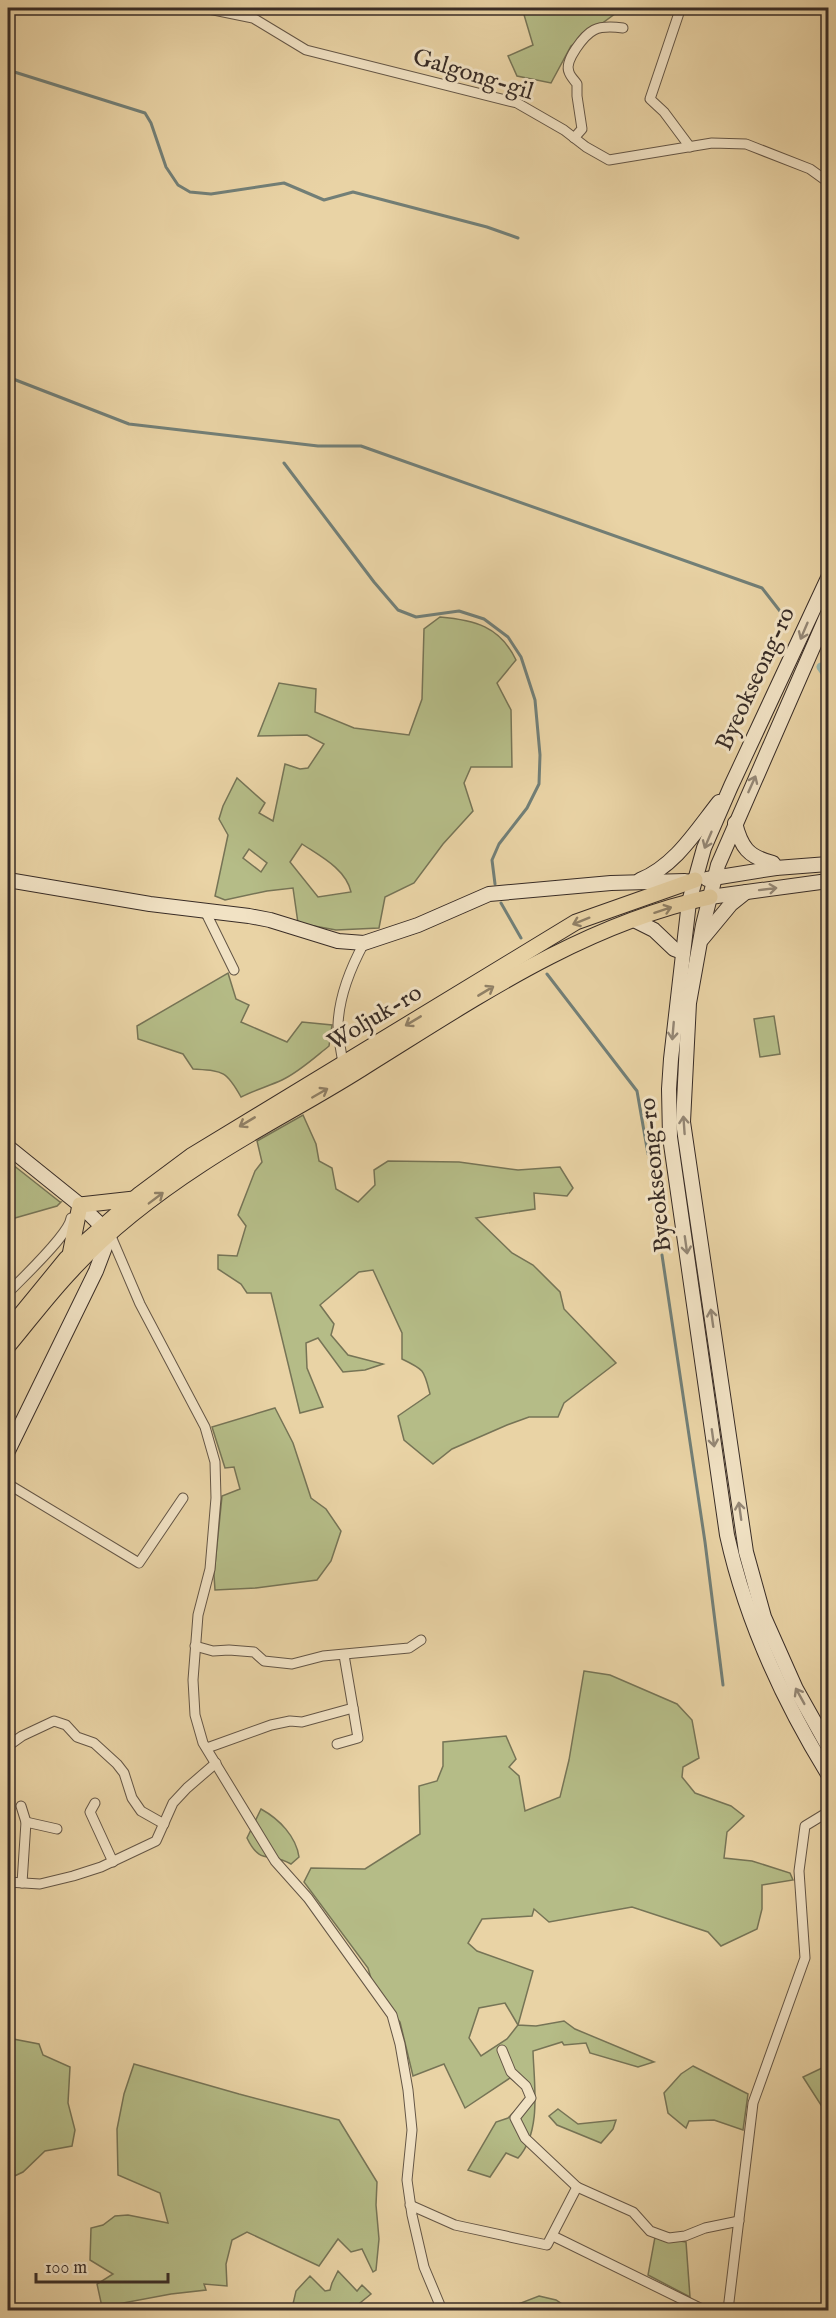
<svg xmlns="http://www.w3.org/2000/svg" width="836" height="2318" font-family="'IM FELL English',serif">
	<rect width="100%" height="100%" fill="#e9d3a5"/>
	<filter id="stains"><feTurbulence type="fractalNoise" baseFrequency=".00333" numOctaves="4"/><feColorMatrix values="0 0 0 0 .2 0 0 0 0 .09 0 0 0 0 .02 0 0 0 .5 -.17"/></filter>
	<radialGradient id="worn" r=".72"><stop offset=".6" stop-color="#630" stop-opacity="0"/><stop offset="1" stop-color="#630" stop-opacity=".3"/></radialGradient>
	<g fill="#b5bc87" stroke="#767456" stroke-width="1.5" fill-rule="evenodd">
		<path d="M522 8H623L571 46 551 83 517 76 508 56 533 45Z"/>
		<path d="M440 617C474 620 500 626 516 660L497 683 511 710 512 767H471L464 783 473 811 443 844 414 883 385 897 379 928 336 930 298 923 293 888 267 891 225 900 215 896 228 835 219 819 223 806 237 778 265 803 259 813 273 821 285 764 300 769 308 768 324 744 307 735 258 736 279 683 316 689 315 712 354 728 409 735 422 699 424 629ZM302 844C320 856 346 869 351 892L318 897 290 862ZM249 849 267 863 261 872 243 858Z"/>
		<path d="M228 973 236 999 249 1005 241 1022 287 1042 302 1022 332 1025 329 1046C314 1058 299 1072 282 1080 269 1086 255 1090 241 1097 226 1070 223 1071 193 1069L183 1054 138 1039 137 1026Z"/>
		<path d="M774 1016 780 1054 760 1057 754 1019Z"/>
		<path d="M303 1115 316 1144 319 1161 332 1168 336 1189 358 1202 375 1185 374 1170 388 1161 459 1162 518 1170 560 1167 573 1188 567 1196 534 1193 535 1209 476 1218 512 1253 533 1265 560 1292 564 1309 616 1363 564 1403 558 1417H529L507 1425 452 1449 433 1464 404 1440 398 1416 430 1394C424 1370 425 1370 402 1359V1333L373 1270 359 1272 320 1305 334 1324 331 1335 348 1355 383 1364 365 1370 343 1372 318 1338 306 1343 307 1368 323 1407 300 1413 271 1293H247L241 1284 218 1269V1255L237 1256 246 1226 238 1215 255 1171 262 1162 257 1141Z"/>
		<path d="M8 1161 60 1202H61L57 1206 8 1220Z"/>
		<path d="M275 1408 293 1443 311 1498 326 1509 341 1531 331 1561 317 1580 256 1588 215 1590 214 1575 222 1496 240 1489 234 1467 225 1468 212 1427Z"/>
		<path d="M584 1671 610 1675 677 1704 692 1720 699 1758 683 1767 682 1777 695 1793 731 1806 744 1816 727 1832 724 1858 752 1861 790 1873 793 1880 762 1885V1909L757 1929 721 1946 708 1932 632 1907 549 1922 534 1909 532 1916 482 1919 468 1943 477 1951 533 1971 518 2025 536 2026 564 2021 575 2029 654 2062 638 2067 590 2053 586 2043 564 2045 562 2042 533 2051C534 2084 542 2132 518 2158L506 2153 490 2177 468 2170 496 2122 508 2118 527 2099 521 2086 510 2078 465 2108 444 2064 413 2076 400 2022 375 1992 368 1968 304 1882 311 1868 365 1869 420 1834 419 1786 437 1781 443 1766V1742L506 1736 516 1759 509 1767 519 1776 525 1811 560 1797 569 1760ZM505 2003 518 2025 507 2039 481 2056 469 2038 479 2008Z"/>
		<path d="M261 1809C279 1819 296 1836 299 1857L291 1864C270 1851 261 1867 247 1838Z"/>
		<path d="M8 2038 39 2044 43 2055 70 2067 68 2103 75 2130 72 2146 45 2151 23 2172 8 2179Z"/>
		<path d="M134 2064 239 2094 339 2120 377 2182 376 2205 379 2239 376 2270 373 2272 362 2249 351 2252 338 2239 319 2266 247 2232 232 2240 226 2264 227 2286 204 2284 206 2290 171 2294 102 2307 97 2284 113 2274 90 2260 91 2228 103 2225 115 2216 128 2215 168 2223 160 2193 118 2175 117 2129 124 2094Z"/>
		<path d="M693 2066 748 2094 743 2130 714 2120 689 2121 686 2128 668 2113 664 2093 681 2074Z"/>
		<path d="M822 2068 828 2077V2116L803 2077Z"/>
		<path d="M558 2109 578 2124 616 2120 613 2129 601 2143 557 2125 549 2116Z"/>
		<path d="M655 2237 686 2242 690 2297 648 2275Z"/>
		<path d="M338 2271 357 2291 362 2285 371 2294 360 2303 362 2310H279L284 2304H293L296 2291 310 2276 325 2291 330 2290 332 2283Z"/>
		<path d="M539 2296 556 2300 571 2310H503Z"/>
	</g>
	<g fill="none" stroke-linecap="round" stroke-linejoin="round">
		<g stroke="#727f77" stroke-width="3">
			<path d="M8 70 145 113 151 123 166 167 178 185 190 192 211 194 284 183 324 200 353 192 487 227 518 238"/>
			<path d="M8 377 129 424 318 446H361L762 588 783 615"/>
			<path d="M284 463 374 582 398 610 416 617 459 611 484 619 508 637 521 657 535 700 540 755 539 784 527 808 499 844 492 860 495 884"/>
			<path d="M501 903 521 938"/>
			<path d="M547 974 637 1091 648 1154"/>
			<path d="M652 1181 660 1240"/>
			<path d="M662 1255 705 1542 723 1685"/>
		</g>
		<path stroke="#99b7ad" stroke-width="9" d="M821 667 828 677"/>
		<defs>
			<g id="street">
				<path d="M204 8 253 18 306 50 517 103 564 130 586 147 609 160 712 143 746 144 810 169 828 182"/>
				<path d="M679 13 650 99 664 112 690 147"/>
				<path d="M574 138 582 129 577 96V84C575 81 570 76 569 72 564 61 584 35 594 30 602 26 615 27 623 28"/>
				<path d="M205 911 234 970"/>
				<path d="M343 1063C341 1051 338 1037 338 1025 339 997 351 967 364 943"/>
				<path d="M110 1234 140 1304 205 1427 215 1462 216 1498 210 1569 198 1615 193 1680 195 1715 203 1743 275 1861 308 1898 392 2015 400 2044 408 2090 412 2130 407 2180 412 2215 424 2267 442 2310"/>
				<path d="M8 1293C21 1279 69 1235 71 1218"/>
				<path d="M8 1484 139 1563 183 1498"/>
				<path d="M195 1646 213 1651 229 1650 254 1652 264 1661 292 1664 323 1656 409 1648 421 1640"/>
				<path d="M337 1744 358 1738 353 1708"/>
				<path d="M8 1746 22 1736 54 1721 66 1725 77 1737 94 1743 117 1764 124 1773 132 1798 141 1811 164 1824"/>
				<path d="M207 1748 271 1725 290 1721 302 1722 353 1708 344 1655"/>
				<path d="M95 1803 90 1812 113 1862"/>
				<path d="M21 1806 26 1822 22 1883"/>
				<path d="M26 1822 57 1829"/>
				<path d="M8 1882 40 1884 73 1876 101 1867 156 1841 173 1803 187 1788 216 1763"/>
				<path d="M502 2050 511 2072 526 2086 531 2098 515 2118 525 2138 577 2187 633 2212 650 2231 669 2238 685 2236 705 2228 739 2221"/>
				<path d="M410 2205 455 2225 547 2245 577 2187"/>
				<path d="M553 2236 704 2310"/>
				<path d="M728 2310 753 2103 805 1958 799 1871 805 1826 828 1812"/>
			</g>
			<g id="secondary">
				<path d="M828 578 731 786 704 848 689 902 671 1059 669 1089 670 1137 727 1535C746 1621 782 1699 828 1774"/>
				<path d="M828 613 718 865 703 925 689 1003 683 1122 746 1552 764 1617 796 1689 828 1746"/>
				<path d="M735 823C741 847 748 857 773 863L776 868"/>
				<path d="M707 879 776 868 828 864"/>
				<path d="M8 880 150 904 249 916 270 920 338 941 364 943 418 925 489 894 611 883 685 881"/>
				<path d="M640 880C675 866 696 831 719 802"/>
				<path d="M710 897 828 881"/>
				<path d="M634 920 654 930 674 949 682 952"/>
				<path d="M702 939 731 904 746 892"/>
				<path d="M8 1147 80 1205 110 1234 96 1271 8 1451"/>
			</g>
			<g id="primary">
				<path d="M70 1255 80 1205 134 1199"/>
				<path d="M8 1330 66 1259 140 1194 191 1156 576 922 695 880"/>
				<path d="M8 1346C29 1321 49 1294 72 1270 109 1230 156 1194 202 1164 256 1128 315 1099 369 1064 477 997 584 924 710 897"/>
			</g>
		</defs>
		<use href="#street" stroke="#645646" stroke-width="11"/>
		<use href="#secondary" stroke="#382c26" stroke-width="16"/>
		<use href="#primary" stroke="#382c26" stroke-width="17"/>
		<use href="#street" stroke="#f1e2c4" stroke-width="9"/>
		<use href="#secondary" stroke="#f1e2c4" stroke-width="14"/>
		<use href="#primary" stroke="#e9d3a5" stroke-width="15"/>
	</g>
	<defs><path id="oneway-shaft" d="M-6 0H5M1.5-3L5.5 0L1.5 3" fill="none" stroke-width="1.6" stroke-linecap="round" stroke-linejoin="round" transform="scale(1.5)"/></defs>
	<g stroke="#948775">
		<use href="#oneway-shaft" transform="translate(804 631) rotate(113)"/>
		<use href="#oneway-shaft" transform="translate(752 784) rotate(-66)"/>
		<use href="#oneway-shaft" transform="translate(708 840) rotate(113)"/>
		<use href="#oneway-shaft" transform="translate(768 889) rotate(-7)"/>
		<use href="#oneway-shaft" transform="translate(673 1031) rotate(95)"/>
		<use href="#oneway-shaft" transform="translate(684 1125) rotate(-94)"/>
		<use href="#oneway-shaft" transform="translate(686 1245) rotate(82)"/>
		<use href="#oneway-shaft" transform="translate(712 1318) rotate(-98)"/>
		<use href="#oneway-shaft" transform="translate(713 1438) rotate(82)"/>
		<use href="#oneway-shaft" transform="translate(740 1511) rotate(-98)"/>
		<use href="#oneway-shaft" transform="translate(800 1696) rotate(-119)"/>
	</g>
	<g stroke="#908066">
		<use href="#oneway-shaft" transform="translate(663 910) rotate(-18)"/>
		<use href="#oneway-shaft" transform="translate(581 921) rotate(158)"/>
		<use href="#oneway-shaft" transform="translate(486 991) rotate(-31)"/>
		<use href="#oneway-shaft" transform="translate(413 1021) rotate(149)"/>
		<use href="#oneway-shaft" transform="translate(320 1093) rotate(-30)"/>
		<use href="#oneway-shaft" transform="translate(247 1122) rotate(149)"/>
		<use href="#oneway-shaft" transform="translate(156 1198) rotate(-37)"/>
	</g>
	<g text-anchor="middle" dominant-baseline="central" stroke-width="6" stroke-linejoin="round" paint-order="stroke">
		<g font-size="24" fill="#382c26" stroke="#f1e2c4">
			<text transform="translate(473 75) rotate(17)">Galgong-gil</text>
			<text transform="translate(756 679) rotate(-65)">Byeokseong-ro</text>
			<text transform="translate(375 1018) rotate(-31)">Woljuk-ro</text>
			<text transform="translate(656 1175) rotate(-96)">Byeokseong-ro</text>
		</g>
	</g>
	<rect width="836" height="2318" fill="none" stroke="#e9d3a5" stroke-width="30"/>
	<rect x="9" y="9" width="818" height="2300" fill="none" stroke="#382c26" stroke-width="3"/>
	<rect x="15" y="15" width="806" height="2288" fill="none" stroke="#382c26" stroke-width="1.5"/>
	<path d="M36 2273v9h132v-9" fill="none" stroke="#382c26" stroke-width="3"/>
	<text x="45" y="2273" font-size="18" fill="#382c26" stroke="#f1e2c4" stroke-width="4.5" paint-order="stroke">100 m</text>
	<rect width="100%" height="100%" filter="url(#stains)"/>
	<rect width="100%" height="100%" fill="url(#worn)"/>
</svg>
